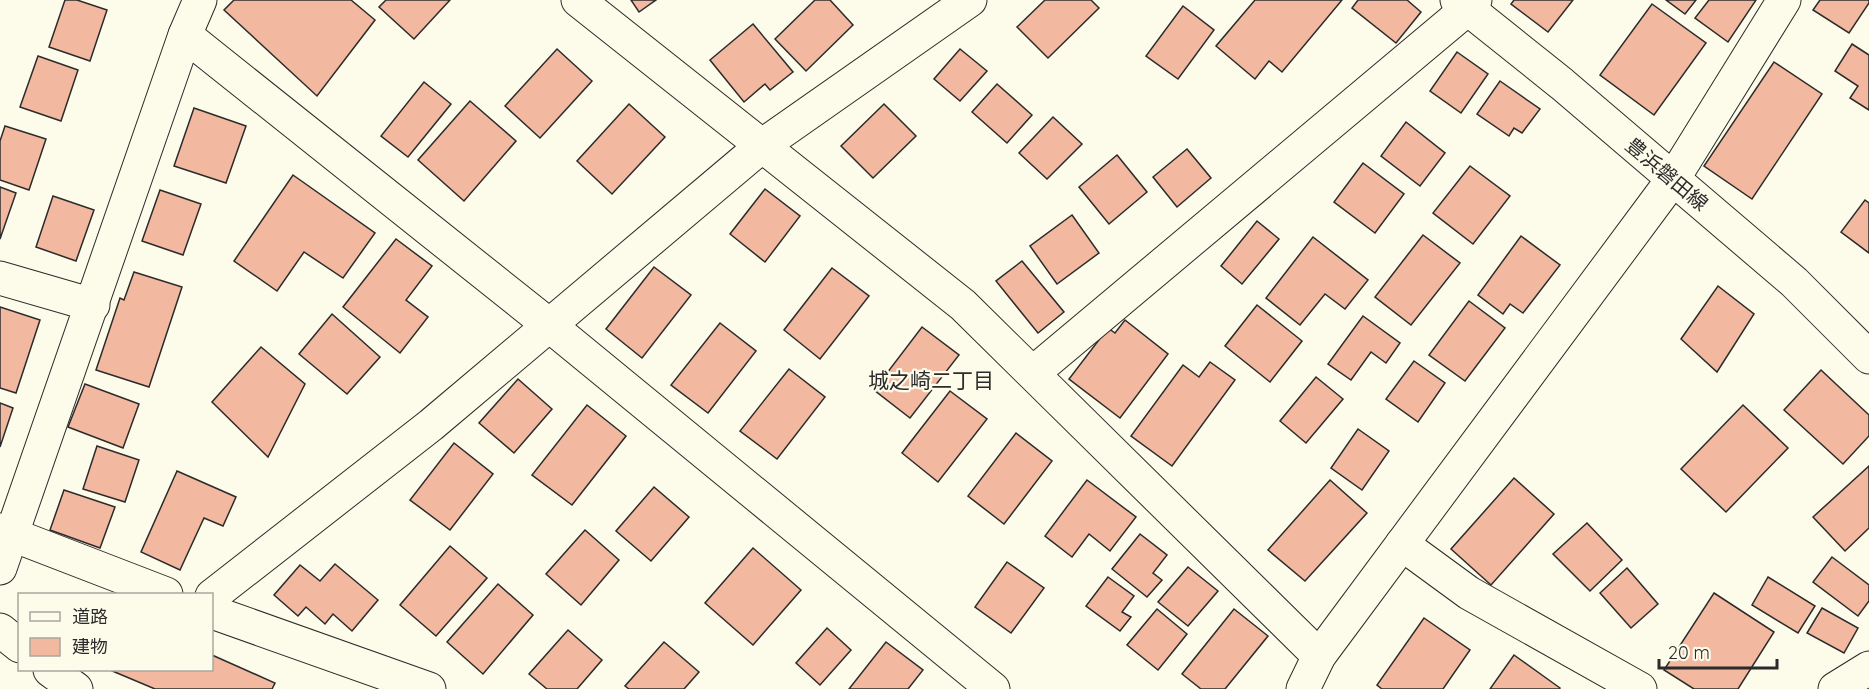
<svg xmlns="http://www.w3.org/2000/svg" width="1869" height="689" font-family="Quicksand,'Noto Sans JP',sans-serif">
	<rect width="100%" height="100%" fill="#fdfbea"/>
	<g fill="#f2b8a0" stroke="#2b2b2b" stroke-width="1.5">
		<path d="M65 0H77L107 10 90 61 49 47Z"/>
		<path d="M234 0H351L375 20 317 96 224 10Z"/>
		<path d="M386 0H450L414 39 379 7Z"/>
		<path d="M631 0H656L639 12Z"/>
		<path d="M815 0H830L853 25 806 71 775 39Z"/>
		<path d="M1045 0H1091L1099 8 1048 58 1017 27Z"/>
		<path d="M1255 0H1342L1282 72 1269 61 1255 79 1216 46Z"/>
		<path d="M1358 0H1407L1421 12 1396 43 1352 8Z"/>
		<path d="M1514 0H1573L1548 32 1511 4Z"/>
		<path d="M1666 0H1696L1685 14Z"/>
		<path d="M1709 0H1756L1728 42 1695 18Z"/>
		<path d="M1820 0H1869V3L1849 33 1813 10Z"/>
		<path d="M1652 4 1706 43 1654 115 1600 75Z"/>
		<path d="M1183 6 1214 30 1178 79 1146 56Z"/>
		<path d="M753 24 793 72 770 90 765 84 744 102 710 60Z"/>
		<path d="M1852 44 1869 55V110L1850 98 1858 86 1835 71Z"/>
		<path d="M557 49 592 81 540 138 505 106Z"/>
		<path d="M960 49 987 71 960 101 934 79Z"/>
		<path d="M1457 52 1488 74 1461 113 1430 91Z"/>
		<path d="M38 56 78 70 61 121 20 107Z"/>
		<path d="M1774 62 1822 94 1752 199 1704 166Z"/>
		<path d="M1500 81 1540 109 1522 133 1514 128 1509 136 1477 114Z"/>
		<path d="M424 82 451 104 408 157 381 136Z"/>
		<path d="M997 84 1032 115 1007 143 972 112Z"/>
		<path d="M470 101 516 141 464 201 418 160Z"/>
		<path d="M629 104 665 137 612 194 577 161Z"/>
		<path d="M884 104 916 136 873 178 841 146Z"/>
		<path d="M194 108 246 126 226 183 174 166Z"/>
		<path d="M1053 117 1082 144 1047 179 1019 153Z"/>
		<path d="M1406 122 1445 153 1420 186 1381 156Z"/>
		<path d="M5 126 46 139 29 190 0 180V141Z"/>
		<path d="M1187 149 1211 178 1177 207 1153 177Z"/>
		<path d="M1117 155 1147 192 1109 224 1079 187Z"/>
		<path d="M1363 163 1404 194 1375 233 1334 202Z"/>
		<path d="M1470 166 1510 196 1473 244 1433 213Z"/>
		<path d="M293 175 375 233 343 278 304 252 277 291 234 261Z"/>
		<path d="M0 187 16 193 0 239Z"/>
		<path d="M765 189 800 216 765 262 730 234Z"/>
		<path d="M160 190 201 204 183 255 142 241Z"/>
		<path d="M53 196 94 210 76 261 36 247Z"/>
		<path d="M1865 200 1869 203V253L1841 232Z"/>
		<path d="M1072 215 1099 253 1057 284 1030 246Z"/>
		<path d="M1257 221 1279 239 1242 284 1221 266Z"/>
		<path d="M1423 235 1460 263 1411 325 1375 297Z"/>
		<path d="M1521 236 1560 265 1523 313 1510 304 1503 314 1478 295Z"/>
		<path d="M1313 237 1368 280 1345 309 1325 294 1300 325 1266 298Z"/>
		<path d="M396 239 432 266 406 300 428 317 400 353 343 307Z"/>
		<path d="M1022 261 1064 312 1038 333 996 281Z"/>
		<path d="M654 267 691 295 642 358 606 329Z"/>
		<path d="M832 268 869 296 820 359 784 330Z"/>
		<path d="M134 272 182 287 149 387 96 370 120 298 124 300Z"/>
		<path d="M1718 286 1754 314 1717 372 1681 339Z"/>
		<path d="M1469 301 1505 328 1465 381 1429 355Z"/>
		<path d="M1257 305 1302 341 1270 382 1225 346Z"/>
		<path d="M0 307 40 320 16 393 0 388Z"/>
		<path d="M332 314 380 357 347 394 299 354Z"/>
		<path d="M1363 316 1400 343 1386 363 1371 352 1351 380 1328 364Z"/>
		<path d="M1125 320 1168 354 1120 418 1069 379 1108 328 1115 333Z"/>
		<path d="M720 323 756 351 708 413 671 385Z"/>
		<path d="M922 327 959 355 910 418 874 390Z"/>
		<path d="M261 347 305 384 268 457 212 402Z"/>
		<path d="M1414 361 1445 383 1418 422 1386 399Z"/>
		<path d="M1210 362 1235 380 1172 466 1131 436 1183 365 1199 377Z"/>
		<path d="M789 369 825 397 777 459 740 431Z"/>
		<path d="M1821 370 1869 415V436L1843 464 1784 410Z"/>
		<path d="M1316 377 1343 399 1306 443 1280 421Z"/>
		<path d="M518 379 552 409 514 453 479 423Z"/>
		<path d="M85 384 139 404 123 448 68 427Z"/>
		<path d="M950 391 987 419 938 482 902 453Z"/>
		<path d="M0 403 13 408 0 447Z"/>
		<path d="M587 405 626 436 572 505 532 475Z"/>
		<path d="M1743 405 1788 448 1726 512 1681 469Z"/>
		<path d="M1358 429 1389 451 1362 490 1331 468Z"/>
		<path d="M1016 433 1052 461 1004 524 968 496Z"/>
		<path d="M454 443 493 474 450 530 410 500Z"/>
		<path d="M97 446 139 460 125 502 83 489Z"/>
		<path d="M1869 466V528L1845 551 1813 517Z"/>
		<path d="M177 471 236 497 223 526 204 518 180 570 141 552Z"/>
		<path d="M1514 478 1554 514 1491 585 1451 549Z"/>
		<path d="M1087 480 1136 517 1110 551 1089 534 1072 557 1045 536Z"/>
		<path d="M1330 480 1367 513 1305 581 1268 550Z"/>
		<path d="M654 487 689 517 651 561 616 531Z"/>
		<path d="M64 490 115 507 100 548 50 530Z"/>
		<path d="M1587 523 1622 560 1590 591 1553 554Z"/>
		<path d="M585 530 619 560 581 605 546 574Z"/>
		<path d="M1140 534 1167 555 1153 573 1162 580 1147 597 1112 569Z"/>
		<path d="M450 546 487 578 436 636 400 605Z"/>
		<path d="M753 548 801 590 753 645 705 603Z"/>
		<path d="M1832 557 1869 585V601L1858 616 1813 582Z"/>
		<path d="M1007 562 1044 588 1011 633 975 607Z"/>
		<path d="M335 564 378 600 352 631 333 614 325 624 306 607 298 616 274 595 300 565 320 581Z"/>
		<path d="M1188 567 1218 591 1188 626 1158 602Z"/>
		<path d="M1627 568 1658 604 1631 628 1600 593Z"/>
		<path d="M1108 577 1134 596 1122 612 1131 617 1120 631 1086 606Z"/>
		<path d="M1768 577 1815 606 1798 633 1752 605Z"/>
		<path d="M498 584 533 615 483 674 447 642Z"/>
		<path d="M1714 593 1774 632 1738 689H1694L1664 670Z"/>
		<path d="M1822 608 1858 628 1844 653 1807 633Z"/>
		<path d="M1157 609 1187 634 1158 670 1127 645Z"/>
		<path d="M1234 609 1268 636 1225 689H1201L1182 674Z"/>
		<path d="M1424 618 1470 650 1443 689H1382L1377 685Z"/>
		<path d="M827 628 851 650 820 685 796 663Z"/>
		<path d="M568 630 602 660 577 689H547L529 674Z"/>
		<path d="M664 642 699 672 684 689H629L625 686Z"/>
		<path d="M886 642 923 670 908 689H849Z"/>
		<path d="M212 655 275 683 272 689H155L110 670H212Z"/>
		<path d="M1514 655 1560 688 1559 689H1490Z"/>
	</g>
	<g fill="none" stroke-linecap="round" stroke-linejoin="round">
		<defs>
			<g id="street">
				<path d="M578 0 963 305 1319 656"/>
				<path d="M185 35 549 325 993 689"/>
				<path d="M0 278 93 305"/>
				<path d="M1033 373 1467 9 1475 0"/>
				<path d="M0 530 166 594"/>
				<path d="M1402 544 1469 593 1640 689"/>
				<path d="M0 568 185 35 200 0"/>
				<path d="M212 596 431 425 763 145 970 0"/>
				<path d="M212 612 429 689"/>
				<path d="M0 630 20 646"/>
				<path d="M50 670 76 689"/>
				<path d="M1303 689 1319 656 1673 179 1784 0"/>
				<path d="M1835 689 1869 668"/>
			</g>
			<path id="secondary" d="M1457 0 1562 84 1794 282 1869 357"/>
		</defs>
		<use href="#street" stroke="#2b2b2b" stroke-width="35"/>
		<use href="#secondary" stroke="#2b2b2b" stroke-width="35"/>
		<use href="#street" stroke="#fdfbea" stroke-width="33"/>
		<use href="#secondary" stroke="#fdfbea" stroke-width="33"/>
	</g>
	<g text-anchor="middle" dominant-baseline="central" stroke-width="4.5" stroke-linejoin="round" paint-order="stroke">
		<g font-size="20" fill="#2b2b2b" stroke="#fdfbea">
			<text transform="translate(1667 174) rotate(40)">豊浜磐田線</text>
		</g>
		<g font-size="21" fill="#2b2b2b" stroke="#fdfbea">
			<text x="931" y="380">城之崎二丁目</text>
		</g>
	</g>
	<rect x="18" y="593" width="195" height="78" fill="#fdfbea" stroke="#a9a89e" stroke-width="1.5"/>
	<rect x="30" y="612" width="30" height="9" fill="#fdfbea" stroke="#a9a89e" stroke-width="1.5"/>
	<text x="72" y="623" font-size="18" fill="#2b2b2b">道路</text>
	<rect x="30" y="638" width="30" height="18" fill="#f2b8a0" stroke="#a9a89e" stroke-width="1.5"/>
	<text x="72" y="653" font-size="18" fill="#2b2b2b">建物</text>
	<path d="M1659 659v9h118v-9" fill="none" stroke="#2b2b2b" stroke-width="3"/>
	<text x="1668" y="659" font-size="18" fill="#2b2b2b" stroke="#fdfbea" stroke-width="4.5" paint-order="stroke">20 m</text>
</svg>
